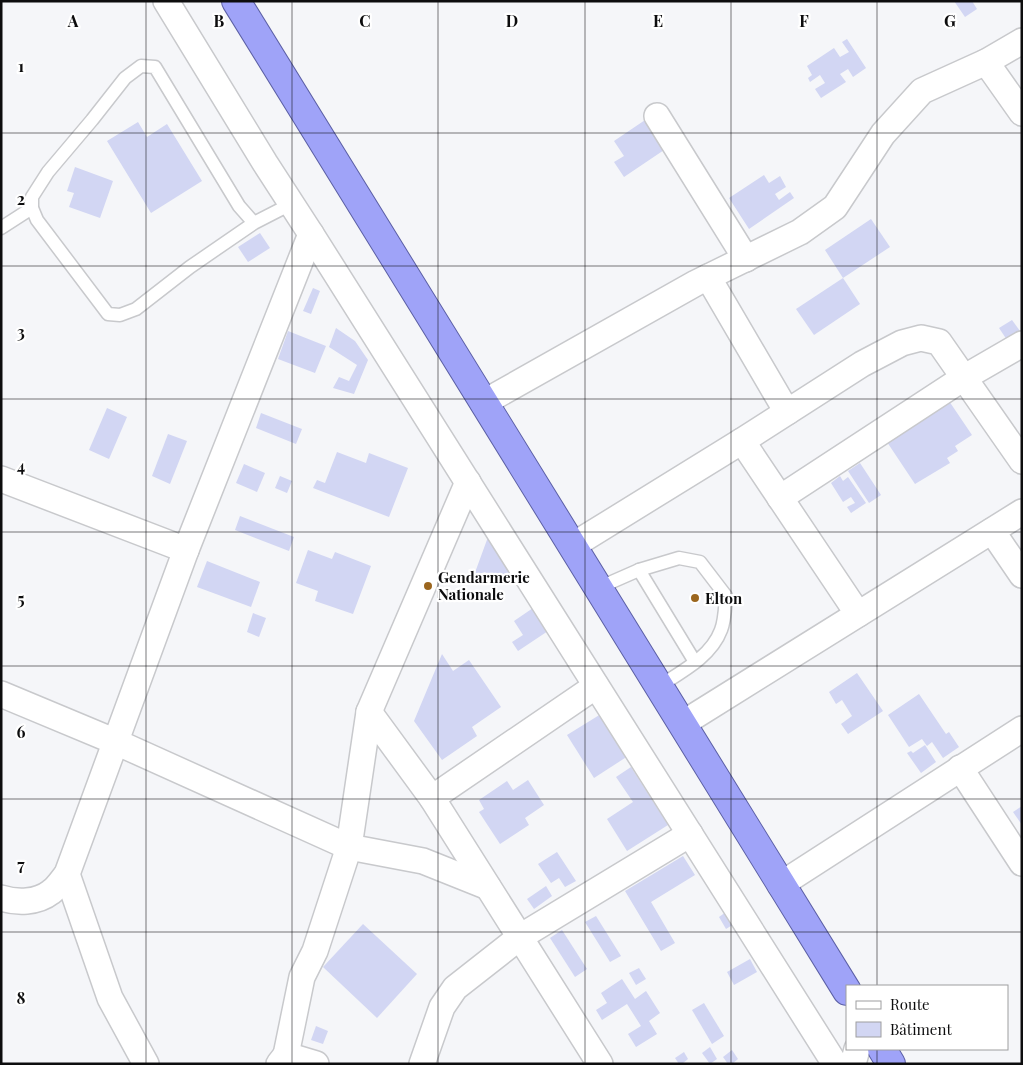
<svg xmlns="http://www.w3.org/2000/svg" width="1023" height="1065" font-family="'Playfair Display',serif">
	<rect width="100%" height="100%" fill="#f5f6f9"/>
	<g fill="#d2d6f3">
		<path d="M954 1H972L977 9 965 17Z"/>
		<path d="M847 39 866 68 853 77 848 69 840 74 846 82 821 98 815 89 825 83 820 75 810 82 808 78 812 75 807 66 834 48 840 57 849 52 842 42Z"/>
		<path d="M651 116 670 146 624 177 614 162 624 156 614 141Z"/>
		<path d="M138 122 147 137 167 124 202 181 151 213 107 141Z"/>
		<path d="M75 167 113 181 100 218 69 207 74 193 67 191Z"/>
		<path d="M764 175 769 183 780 176 786 187 775 194 779 200 790 192 794 198 749 229 729 198Z"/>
		<path d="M871 219 890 247 843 278 825 250Z"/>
		<path d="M260 233 270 248 248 262 238 247Z"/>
		<path d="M843 278 860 304 814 335 796 309Z"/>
		<path d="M313 288 320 291 311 314 303 311Z"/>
		<path d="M1012 320 1020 331 1007 340 999 328Z"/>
		<path d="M336 328 355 341 368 360 354 394 333 388 339 377 349 381 357 365 329 347Z"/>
		<path d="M288 331 326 346 315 373 278 359Z"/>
		<path d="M949 401 972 435 955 446 958 451 947 458 950 463 915 484 887 442Z"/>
		<path d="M107 408 127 417 109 459 89 450Z"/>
		<path d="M261 413 302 429 296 444 256 428Z"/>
		<path d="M168 434 187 441 170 484 152 476Z"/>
		<path d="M337 452 366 463 369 453 408 468 389 517 313 488 317 480 325 483Z"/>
		<path d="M860 463 881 495 869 503 848 471Z"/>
		<path d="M244 464 265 473 257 492 236 483Z"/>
		<path d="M280 476 292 481 287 493 275 488Z"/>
		<path d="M840 476 843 481 848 477 866 503 851 513 847 507 855 503 851 497 843 502 831 483Z"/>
		<path d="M240 516 294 537 289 551 235 530Z"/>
		<path d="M488 537 513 575 495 586 485 572 473 578Z"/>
		<path d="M308 550 332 559 335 552 371 566 353 614 315 601 318 591 296 583Z"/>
		<path d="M207 561 260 582 251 607 197 587Z"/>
		<path d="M533 608 548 631 518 651 512 642 523 635 514 621Z"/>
		<path d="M253 613 266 618 259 637 247 632Z"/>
		<path d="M442 654 453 671 469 660 501 707 472 727 477 736 442 760 414 721Z"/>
		<path d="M857 673 883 711 848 734 841 724 852 716 842 700 836 704 829 692Z"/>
		<path d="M919 694 946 734 949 732 959 747 943 758 932 742 927 746 922 739 909 747 888 715Z"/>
		<path d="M601 714 628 756 594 778 567 735Z"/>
		<path d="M925 745 936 762 921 773 907 753 911 751 913 753Z"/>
		<path d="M631 767 668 825 627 851 607 819 633 802 616 777Z"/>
		<path d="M528 780 544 805 525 818 529 825 500 844 479 812 484 809 479 800 507 781 513 790Z"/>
		<path d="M1022 806V825L1013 812Z"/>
		<path d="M557 852 576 881 565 887 559 878 551 883 538 864Z"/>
		<path d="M683 856 695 875 651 902 675 943 661 951 625 891Z"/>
		<path d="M546 886 552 896 534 909 527 899Z"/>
		<path d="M726 912 734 924 726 929 719 917Z"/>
		<path d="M596 916 621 956 610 962 585 922Z"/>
		<path d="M363 924 417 974 377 1018 323 967Z"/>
		<path d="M562 930 587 969 575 977 550 938Z"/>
		<path d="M750 959 757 972 734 985 727 972Z"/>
		<path d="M639 968 646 979 636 985 629 973Z"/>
		<path d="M622 979 635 999 646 991 660 1013 649 1021 657 1034 636 1047 628 1034 641 1026 627 1004 602 1020 596 1010 607 1003 601 993Z"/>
		<path d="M704 1003 724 1036 712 1044 692 1010Z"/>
		<path d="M316 1026 328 1031 323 1044 311 1040Z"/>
		<path d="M710 1047 717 1059 710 1064 702 1053Z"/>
		<path d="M732 1050 738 1059 732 1064H728L723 1057Z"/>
		<path d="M684 1052 688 1059 682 1064H679L675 1058Z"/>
	</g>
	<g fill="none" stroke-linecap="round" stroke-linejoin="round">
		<defs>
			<g id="service">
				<path d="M254 223 239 206 155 67 141 66 125 78 92 120 48 172 32 197V208L37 220 108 314 120 315 136 309 190 267 254 223 291 204"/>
				<path d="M1 228 32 208"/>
				<path d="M639 570 695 662"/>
				<path d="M598 588 639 570 679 558 700 562 726 596C725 607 725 620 721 630 711 657 681 672 658 687"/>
			</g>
			<g id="minor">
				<path d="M166 1 265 163 311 234 835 1064"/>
				<path d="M986 62 1022 113"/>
				<path d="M657 116 746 259"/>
				<path d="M708 277 787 412"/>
				<path d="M483 403 696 283 800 232 835 207 883 134 922 91 986 62 1022 41"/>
				<path d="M742 441 858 614"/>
				<path d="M1 479 186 550"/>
				<path d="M780 498 965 377 1022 344"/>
				<path d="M992 531 1022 575"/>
				<path d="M572 546 742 441 862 364 902 343 921 338 939 342 1022 461"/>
				<path d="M1 694 116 742 349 847 423 861 488 887"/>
				<path d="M369 712 432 798 600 1064"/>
				<path d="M682 724 1022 512"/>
				<path d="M960 768 1022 863"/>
				<path d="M432 798 596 686"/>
				<path d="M67 874 110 998 146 1064"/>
				<path d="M780 885 1022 729"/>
				<path d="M1 898C17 903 37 903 51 892 57 888 62 880 67 874L186 550 311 234"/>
				<path d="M286 1055 302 977 315 951 349 847 369 712 468 482"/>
				<path d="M279 1064 286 1055 316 1064"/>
				<path d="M422 1064 442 1007 455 988 520 937 690 834"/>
				<path d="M853 1064 857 1049"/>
			</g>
			<g id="trunk">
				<path d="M236 1 847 991"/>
				<path d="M882 1049 891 1064"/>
			</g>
		</defs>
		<use href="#service" stroke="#c8c9cc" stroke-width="15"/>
		<use href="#minor" stroke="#c8c9cc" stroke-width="28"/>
		<use href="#trunk" stroke="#5c60a5" stroke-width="30"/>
		<use href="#service" stroke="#fff" stroke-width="12"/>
		<use href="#minor" stroke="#fff" stroke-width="25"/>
		<use href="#trunk" stroke="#9fa3f8" stroke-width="28"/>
	</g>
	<path fill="none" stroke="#0d0d0e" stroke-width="1" stroke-opacity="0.55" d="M146 1V1064M292 1V1064M438 1V1064M585 1V1064M731 1V1064M877 1V986M1 133H1022M1 266H1022M1 399H1022M1 532H1022M1 666H1022M1 799H1022M1 932H1022M877 1049V1064"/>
	<g fill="#9b661e" stroke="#fff" stroke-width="2">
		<circle cx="428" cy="586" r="5"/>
		<circle cx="695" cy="598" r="5"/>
	</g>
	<g text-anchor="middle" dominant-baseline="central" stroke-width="4.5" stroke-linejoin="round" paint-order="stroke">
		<g font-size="15" font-weight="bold" fill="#0d0d0e" stroke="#fff" text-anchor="start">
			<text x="438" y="577">Gendarmerie<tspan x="438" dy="17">Nationale</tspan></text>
			<text x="705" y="598">Elton</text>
		</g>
	</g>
	<g font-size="16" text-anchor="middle" font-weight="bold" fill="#0d0d0e" stroke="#fff" stroke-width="4.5" stroke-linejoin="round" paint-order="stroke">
		<text x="73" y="27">A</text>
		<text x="219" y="27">B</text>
		<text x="365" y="27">C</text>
		<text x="512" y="27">D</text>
		<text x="658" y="27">E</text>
		<text x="804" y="27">F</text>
		<text x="950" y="27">G</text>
		<text x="21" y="72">1</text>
		<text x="21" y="205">2</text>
		<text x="21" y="338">3</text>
		<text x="21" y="472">4</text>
		<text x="21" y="605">5</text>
		<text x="21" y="738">6</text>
		<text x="21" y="871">7</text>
		<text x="21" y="1004">8</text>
	</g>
	<rect width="1023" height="1065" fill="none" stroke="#0d0d0e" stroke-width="5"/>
	<rect x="846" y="985" width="162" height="65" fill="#ffffff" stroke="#9e9e9f"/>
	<rect x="856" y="1001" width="25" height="8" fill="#ffffff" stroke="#9e9e9f"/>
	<text x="890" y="1010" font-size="15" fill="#0d0d0e">Route</text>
	<rect x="856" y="1022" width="25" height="15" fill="#d2d6f3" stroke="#9e9e9f"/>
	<text x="890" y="1035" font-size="15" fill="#0d0d0e">Bâtiment</text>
</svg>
